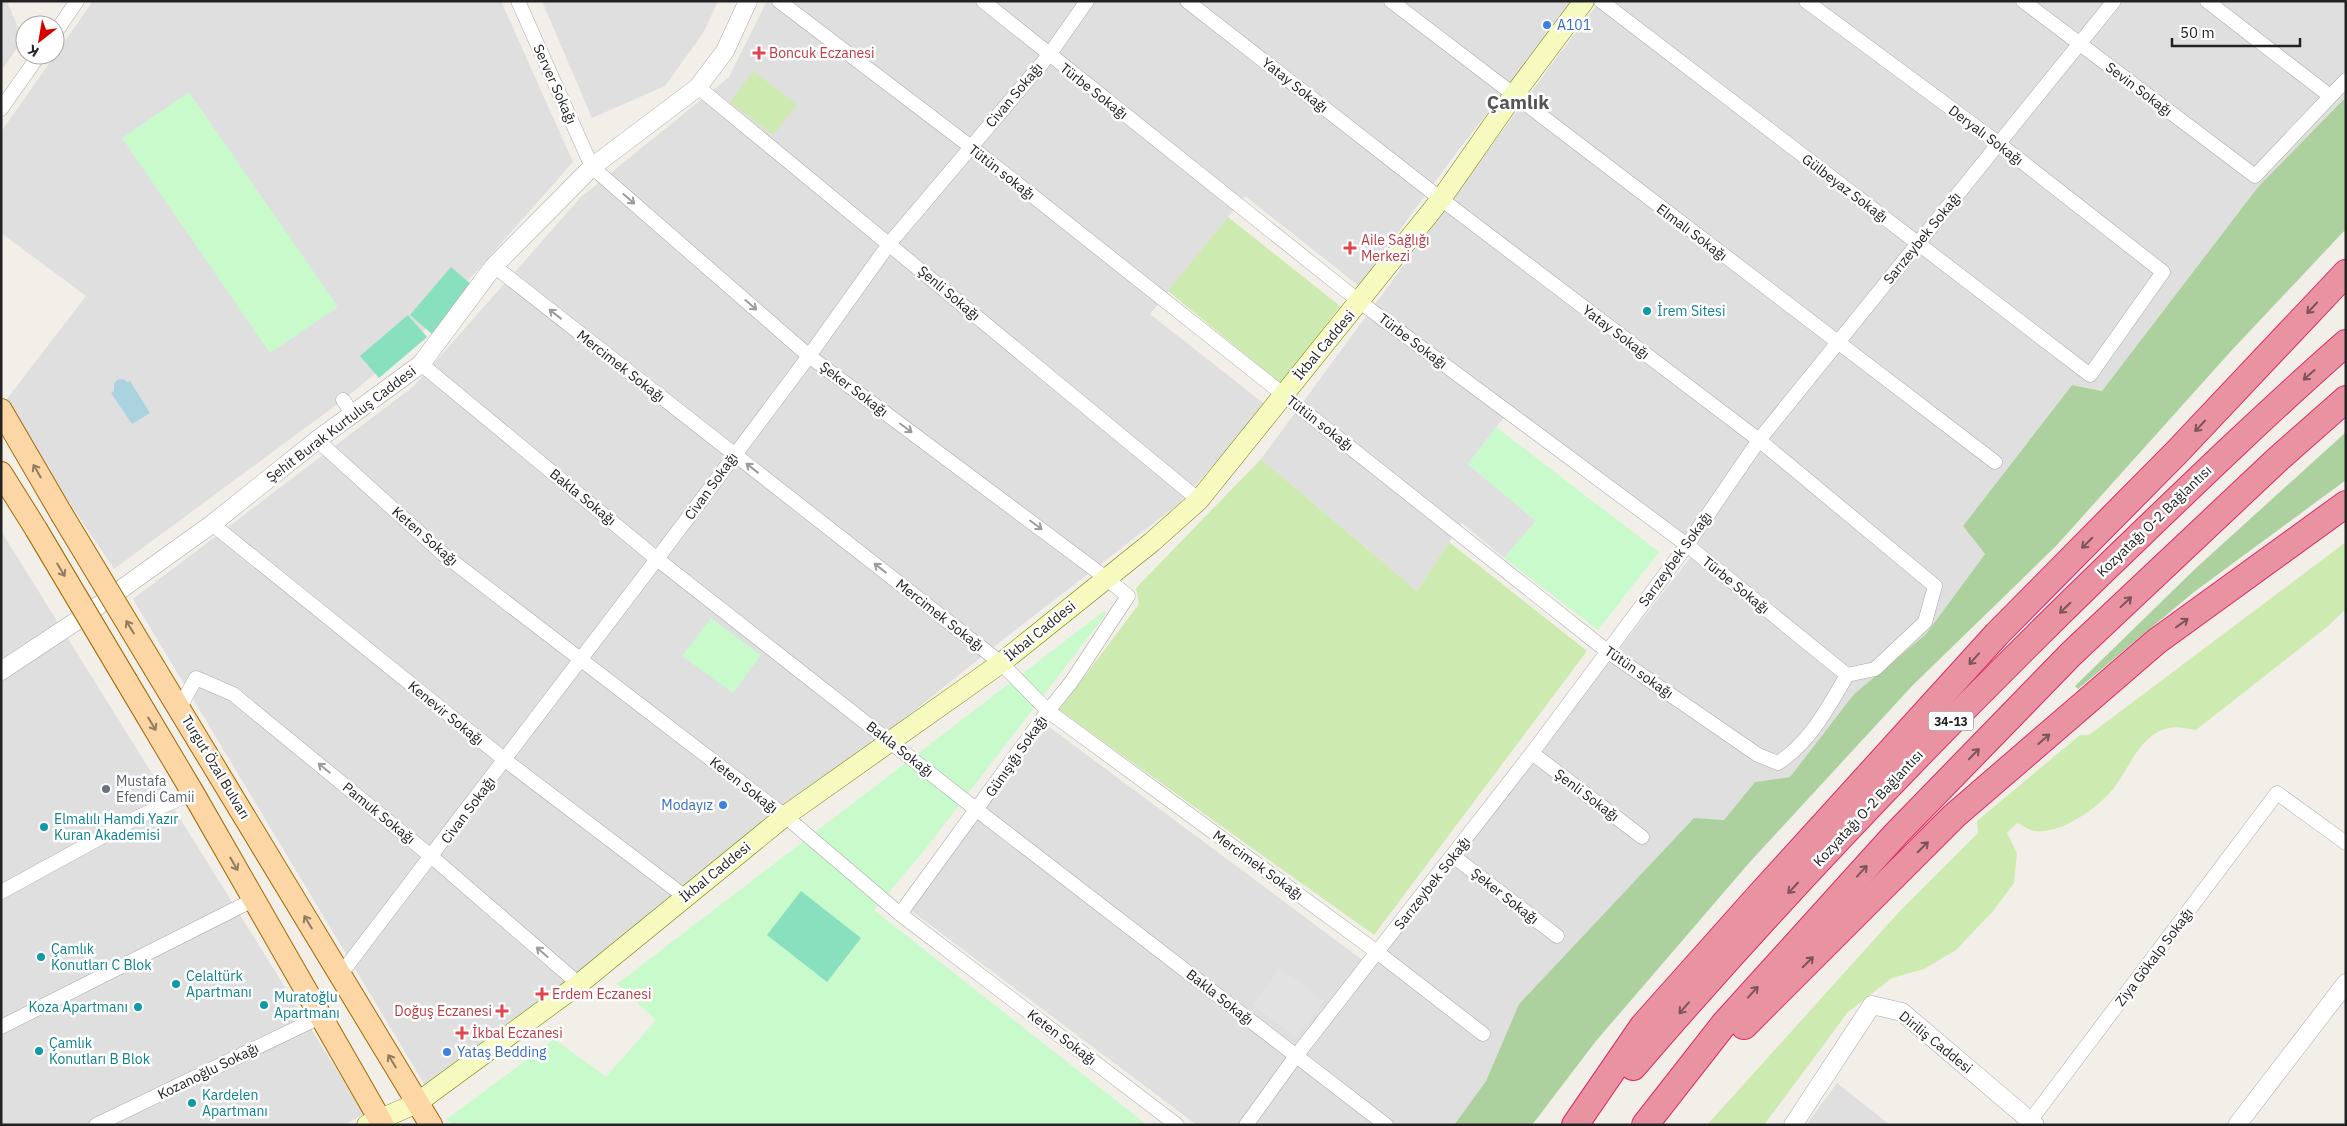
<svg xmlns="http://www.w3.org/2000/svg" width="2347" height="1126" font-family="'IBM Plex Sans',sans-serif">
	<rect width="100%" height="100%" fill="#f2efe9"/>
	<g fill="#e0dfdf">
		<path d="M1 1H7L23 40 1 71Z"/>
		<path d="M93 1H501L573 162 414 342 343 400 114 569 3 404 86 296 1 233V132Z"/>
		<path d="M542 1H718L703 33 665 86 592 118Z"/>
		<path d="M767 1H1574L1454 156 1359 286 1245 196 1150 314 1267 406 1177 505 1000 642 432 1097 133 599 414 386 581 197 729 77Z"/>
		<path d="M1600 1H2346V97L2258 187 2102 391 2072 385 1963 526 1985 554 1926 634 1854 694 1790 777 1755 782 1724 820 1694 819 1519 1004 1486 1081 1454 1125H1197L909 909 1048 726 1372 967 1700 545 1509 411 1468 464 1536 521 1504 558 1462 523 1417 591 1261 459 1557 57Z"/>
		<path d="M1 531 364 1114 344 1125H1Z"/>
		<path d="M1837 1083 1890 1125H1806Z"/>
	</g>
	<g fill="#cdebb0">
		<path d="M753 71 797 104 773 135 730 102Z"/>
		<path d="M1228 217 1340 306 1281 384 1168 291Z"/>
		<path d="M1261 459 1417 591 1449 542 1587 651 1374 935 1059 710 1139 604 1136 588Z"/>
		<path d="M2346 542V609L2327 627 2196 730C2188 729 2177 726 2169 728 2141 733 2129 769 2113 789 2098 808 2060 835 2034 831 2029 830 2022 825 2017 823L2007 833 2017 853 2014 883 1994 910 1956 950 1924 969 1892 978 1848 1012 1764 1125H1707L1899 912 1978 833 1977 821 2080 735H2089Z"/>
	</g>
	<g fill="#add19e">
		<path d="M2346 97V229L2232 350 2056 546 1913 685 1749 863 1596 1041 1532 1125H1454L1486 1081 1519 1004 1694 818 1724 820 1755 782 1790 777 1854 694 1926 634 1985 554 1963 526 2072 385 2102 391 2258 187Z"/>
		<path d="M2346 432V480L2194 592 2078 689 2075 686 2196 568Z"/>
	</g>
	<g fill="#c8facc">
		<path d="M189 92 338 307 270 353 122 138Z"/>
		<path d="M1496 427 1659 552 1598 630 1504 558 1536 521 1468 464Z"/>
		<path d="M1104 611 1106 614 923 852 874 910 1147 1125H451L447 1119 554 1039 606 1077 656 1020 617 984Z"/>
		<path d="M711 618 761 655 733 693 682 656Z"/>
	</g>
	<g fill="#88e0be">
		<path d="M451 267 473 286 432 334 410 315Z"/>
		<path d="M408 315 427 337 379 378 360 356Z"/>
		<path d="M801 891 861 938 827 982 767 935Z"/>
	</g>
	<path fill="#e2e2e2" d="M1280 968 1324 1001 1296 1037 1253 1005Z"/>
	<path fill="#aad3df" d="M123 379 127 382 130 381 150 413 132 424 111 393 114 391V384L117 380Z"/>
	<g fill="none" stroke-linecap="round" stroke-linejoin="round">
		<defs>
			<g id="minor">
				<path d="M518 1 592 167 809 356 1106 578 1128 596 1072 681 1048 711 900 914"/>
				<path d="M779 1 971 147 1607 651 1758 755 1778 763C1810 742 1828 708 1847 675"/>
				<path d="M983 1 1360 302 1687 545 1847 675"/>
				<path d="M1187 1 1441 199 1759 440 1935 586 1925 622 1875 669 1847 675"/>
				<path d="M1391 1 1995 462"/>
				<path d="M1601 1 2090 375 2163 272 1998 143 1806 1"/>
				<path d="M2023 1 2255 176 2346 80"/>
				<path d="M2207 1 2330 96"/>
				<path d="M55 33 77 1"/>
				<path d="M698 87 1199 500"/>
				<path d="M1 109 39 55"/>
				<path d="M494 266 1001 663 1048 711 1377 952 1483 1034"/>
				<path d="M421 364 657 559 977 810 1386 1125"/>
				<path d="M343 400 353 414"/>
				<path d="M317 440 443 554 785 816 900 914 1177 1125"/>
				<path d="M212 524 505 760 684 896"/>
				<path d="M180 707 196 678 233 694 432 857 579 984"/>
				<path d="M1532 753 1642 837"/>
				<path d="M1453 856 1557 936"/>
				<path d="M1 892 138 817 193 793"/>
				<path d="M340 975 657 559 809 356 889 244 1049 55 1087 1"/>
				<path d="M1 1027 255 899"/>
				<path d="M2030 1121 2277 793 2346 843"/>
				<path d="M96 1125 320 1017"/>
				<path d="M1246 1125 1296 1056 1532 753 1687 545 1759 440 2114 1"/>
			</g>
			<g id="tertiary">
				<path d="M1 671 81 618 212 524 317 440 421 364 494 266 592 167 698 87 725 51 748 1"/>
				<path d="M1793 1125 1872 1005 1902 1012 2035 1125"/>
				<path d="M2237 1125 2346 983"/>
			</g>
			<path id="secondary" d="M367 1125 417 1103 579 984 785 816 1001 663 1152 542 1199 500 1441 199 1513 96 1584 1"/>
			<g id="primary">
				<path d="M1 410 61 513"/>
				<path d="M1 473 36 529"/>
				<path d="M155 669 431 1125"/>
				<path d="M127 682 193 793 383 1125"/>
			</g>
			<g id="motorway">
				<path d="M1744 1026 1954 816 2157 641 2346 504"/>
				<path d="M1633 1067C1783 893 1942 727 2107 567 2186 491 2264 415 2346 343"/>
				<path d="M1575 1125 1643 1026 1758 897 1997 634 2177 452 2346 273"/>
				<path d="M1645 1125 1724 1024 1895 835 2071 654 2278 459 2346 399"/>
			</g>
		</defs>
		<use href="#minor" stroke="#a9a9a9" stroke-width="15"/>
		<use href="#tertiary" stroke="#a9a9a9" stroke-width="19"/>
		<use href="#secondary" stroke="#707d05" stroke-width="21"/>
		<use href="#primary" stroke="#a06b00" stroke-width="24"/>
		<use href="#motorway" stroke="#dc2a67" stroke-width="28"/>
		<use href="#minor" stroke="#fff" stroke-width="14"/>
		<use href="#tertiary" stroke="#fff" stroke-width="18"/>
		<use href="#secondary" stroke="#f7fabf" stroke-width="20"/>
		<use href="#primary" stroke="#fcd6a4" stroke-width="22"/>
		<use href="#motorway" stroke="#e892a2" stroke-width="26"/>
		<defs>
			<g id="primary-bridge">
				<path d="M61 513 155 669"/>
				<path d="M36 529 127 682"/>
			</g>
		</defs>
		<use href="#primary-bridge" stroke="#a06b00" stroke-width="24" stroke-linecap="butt"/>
		<use href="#primary-bridge" stroke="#fcd6a4" stroke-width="22"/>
	</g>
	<defs><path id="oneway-shaft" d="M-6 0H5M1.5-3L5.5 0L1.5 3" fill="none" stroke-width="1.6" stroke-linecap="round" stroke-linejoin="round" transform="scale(1.25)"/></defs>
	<g stroke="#9c9c9c">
		<use href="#oneway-shaft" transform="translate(629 199) rotate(41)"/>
		<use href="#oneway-shaft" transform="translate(751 305) rotate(41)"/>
		<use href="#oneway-shaft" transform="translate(555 314) rotate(-142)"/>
		<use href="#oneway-shaft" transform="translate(906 428) rotate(37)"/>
		<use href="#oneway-shaft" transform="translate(752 468) rotate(-142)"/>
		<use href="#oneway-shaft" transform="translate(1036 525) rotate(37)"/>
		<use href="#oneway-shaft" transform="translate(880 568) rotate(-142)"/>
		<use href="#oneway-shaft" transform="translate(324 768) rotate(-141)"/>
		<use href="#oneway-shaft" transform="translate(542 952) rotate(-139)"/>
	</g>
	<g stroke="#7b545c">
		<use href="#oneway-shaft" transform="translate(2312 308) rotate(133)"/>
		<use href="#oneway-shaft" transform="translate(2309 375) rotate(139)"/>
		<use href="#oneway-shaft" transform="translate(2200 426) rotate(133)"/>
		<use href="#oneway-shaft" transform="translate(2087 543) rotate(135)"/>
		<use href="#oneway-shaft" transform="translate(2126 602) rotate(-43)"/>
		<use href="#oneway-shaft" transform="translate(2065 608) rotate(136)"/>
		<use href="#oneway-shaft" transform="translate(2182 623) rotate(-36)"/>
		<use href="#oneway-shaft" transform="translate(1974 659) rotate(132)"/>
		<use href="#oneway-shaft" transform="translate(2044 739) rotate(-41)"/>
		<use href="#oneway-shaft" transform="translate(1974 754) rotate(-46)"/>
		<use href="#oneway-shaft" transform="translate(1923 847) rotate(-45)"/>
		<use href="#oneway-shaft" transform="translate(1862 871) rotate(-48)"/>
		<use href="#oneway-shaft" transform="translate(1793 888) rotate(133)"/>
		<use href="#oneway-shaft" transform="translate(1808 962) rotate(-45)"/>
		<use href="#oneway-shaft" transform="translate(1753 992) rotate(-48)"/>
		<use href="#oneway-shaft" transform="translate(1684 1008) rotate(131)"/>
	</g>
	<g stroke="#8f7c63">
		<use href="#oneway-shaft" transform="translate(37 471) rotate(-120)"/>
		<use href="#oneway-shaft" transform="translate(61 570) rotate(59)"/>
		<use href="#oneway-shaft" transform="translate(130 627) rotate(-121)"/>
		<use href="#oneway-shaft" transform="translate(152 724) rotate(59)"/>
		<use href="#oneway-shaft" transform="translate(234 864) rotate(60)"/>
		<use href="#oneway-shaft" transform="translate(308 922) rotate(-121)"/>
		<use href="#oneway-shaft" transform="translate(392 1061) rotate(-121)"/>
	</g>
	<g fill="#3f7fe0" stroke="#fff" stroke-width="2">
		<circle cx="1547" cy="25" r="5"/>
		<circle cx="723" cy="805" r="5"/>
		<circle cx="447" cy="1052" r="5"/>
	</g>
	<g fill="#e0444e" stroke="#fff" stroke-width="2">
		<path d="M756.5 45.5h5v5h5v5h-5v5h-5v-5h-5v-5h5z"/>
		<path d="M1347.5 240.5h5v5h5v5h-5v5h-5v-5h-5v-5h5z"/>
		<path d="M539.5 986.5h5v5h5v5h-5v5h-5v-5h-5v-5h5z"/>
		<path d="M499.5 1003.5h5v5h5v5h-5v5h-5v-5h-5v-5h5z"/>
		<path d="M459.5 1025.5h5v5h5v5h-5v5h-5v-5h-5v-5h5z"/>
	</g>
	<g fill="#0f9aa8" stroke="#fff" stroke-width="2">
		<circle cx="1647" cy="311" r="5"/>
		<circle cx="44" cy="827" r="5"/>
		<circle cx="41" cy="957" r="5"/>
		<circle cx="176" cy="984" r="5"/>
		<circle cx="264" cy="1005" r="5"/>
		<circle cx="138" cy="1007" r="5"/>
		<circle cx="39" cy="1051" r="5"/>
		<circle cx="192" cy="1103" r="5"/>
	</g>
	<circle fill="#6b7280" stroke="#fff" stroke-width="2" cx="106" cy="789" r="5"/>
	<g text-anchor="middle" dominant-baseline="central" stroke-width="5" stroke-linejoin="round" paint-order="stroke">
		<rect fill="#fff" stroke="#646464" stroke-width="1" x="1928.5" y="711.5" width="45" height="19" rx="4"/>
		<g font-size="12" font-weight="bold" fill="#222">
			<text x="1951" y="721">34-13</text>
		</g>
		<g font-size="14" fill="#366cbe" stroke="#fff" text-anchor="start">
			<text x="1557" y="25">A101</text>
			<text x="713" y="805" text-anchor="end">Modayız</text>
			<text x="457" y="1052">Yataş Bedding</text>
		</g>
		<g font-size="14" fill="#be3a42" stroke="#fff" text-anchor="start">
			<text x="769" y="53">Boncuk Eczanesi</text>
			<text x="1361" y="240">Aile Sağlığı<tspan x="1361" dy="16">Merkezi</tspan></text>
			<text x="552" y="994">Erdem Eczanesi</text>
			<text x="492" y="1011" text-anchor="end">Doğuş Eczanesi</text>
			<text x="472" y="1033">İkbal Eczanesi</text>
		</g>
		<g font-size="14" fill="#222" stroke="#fff">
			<text transform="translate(555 84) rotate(66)">Server Sokağı</text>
			<text transform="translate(1295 85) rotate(38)">Yatay Sokağı</text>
			<text transform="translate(2139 89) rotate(37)">Sevin Sokağı</text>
			<text transform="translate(1094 91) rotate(38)">Türbe Sokağı</text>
			<text transform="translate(1014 95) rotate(-50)">Civan Sokağı</text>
			<text transform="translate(1986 135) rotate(37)">Deryalı Sokağı</text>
			<text transform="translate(1002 172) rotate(38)">Tütün sokağı</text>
			<text transform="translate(1845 188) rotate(37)">Gülbeyaz Sokağı</text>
			<text transform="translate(1692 232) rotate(37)">Elmalı Sokağı</text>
			<text transform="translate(1922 238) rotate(-51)">Sarızeybek Sokağı</text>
			<text transform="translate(949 293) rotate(40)">Şenli Sokağı</text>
			<text transform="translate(1616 332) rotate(37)">Yatay Sokağı</text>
			<text transform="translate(1413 341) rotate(37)">Türbe Sokağı</text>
			<text transform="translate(1324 345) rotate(-50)">İkbal Caddesi</text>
			<text transform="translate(621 366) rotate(38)">Mercimek Sokağı</text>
			<text transform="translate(854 389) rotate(37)">Şeker Sokağı</text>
			<text transform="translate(1320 423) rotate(38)">Tütün sokağı</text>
			<text transform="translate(341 424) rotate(-37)">Şehit Burak Kurtuluş Caddesi</text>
			<text transform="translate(711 486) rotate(-54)">Civan Sokağı</text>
			<text transform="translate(583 497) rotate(39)">Bakla Sokağı</text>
			<text transform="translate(2154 521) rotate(-44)">Kozyatağı O-2 Bağlantısı</text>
			<text transform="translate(425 536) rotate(41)">Keten Sokağı</text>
			<text transform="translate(1675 559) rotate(-54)">Sarızeybek Sokağı</text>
			<text transform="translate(1736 585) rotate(39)">Türbe Sokağı</text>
			<text transform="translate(940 615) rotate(38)">Mercimek Sokağı</text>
			<text transform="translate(1040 631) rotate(-39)">İkbal Caddesi</text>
			<text transform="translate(1639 672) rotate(35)">Tütün sokağı</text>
			<text transform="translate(446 713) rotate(39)">Kenevir Sokağı</text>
			<text transform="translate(900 749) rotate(38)">Bakla Sokağı</text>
			<text transform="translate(1016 756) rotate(-55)">Günışığı Sokağı</text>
			<text transform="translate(216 767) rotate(59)">Turgut Özal Bulvarı</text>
			<text transform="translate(744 785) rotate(38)">Keten Sokağı</text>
			<text transform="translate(1587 795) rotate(37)">Şenli Sokağı</text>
			<text transform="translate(1868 808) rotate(-47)">Kozyatağı O-2 Bağlantısı</text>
			<text transform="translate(468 810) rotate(-53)">Civan Sokağı</text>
			<text transform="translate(379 813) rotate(39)">Pamuk Sokağı</text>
			<text transform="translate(1258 865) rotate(36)">Mercimek Sokağı</text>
			<text transform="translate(715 872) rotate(-39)">İkbal Caddesi</text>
			<text transform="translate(1432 883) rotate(-52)">Sarızeybek Sokağı</text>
			<text transform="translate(1505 896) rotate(38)">Şeker Sokağı</text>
			<text transform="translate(2154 957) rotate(-53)">Ziya Gökalp Sokağı</text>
			<text transform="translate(1220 997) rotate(38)">Bakla Sokağı</text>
			<text transform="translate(1062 1037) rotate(37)">Keten Sokağı</text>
			<text transform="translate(1936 1042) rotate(39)">Diriliş Caddesi</text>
			<text transform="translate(208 1071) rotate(-26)">Kozanoğlu Sokağı</text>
		</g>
		<g font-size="14" fill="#0d838f" stroke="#fff" text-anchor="start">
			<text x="1657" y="311">İrem Sitesi</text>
			<text x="54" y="819">Elmalılı Hamdi Yazır<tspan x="54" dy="16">Kuran Akademisi</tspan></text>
			<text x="51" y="949">Çamlık<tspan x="51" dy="16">Konutları C Blok</tspan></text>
			<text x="186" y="976">Celaltürk<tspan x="186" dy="16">Apartmanı</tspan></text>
			<text x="274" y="997">Muratoğlu<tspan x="274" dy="16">Apartmanı</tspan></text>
			<text x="128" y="1007" text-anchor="end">Koza Apartmanı</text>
			<text x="49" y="1043">Çamlık<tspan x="49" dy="16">Konutları B Blok</tspan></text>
			<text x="202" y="1095">Kardelen<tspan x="202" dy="16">Apartmanı</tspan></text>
		</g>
		<g font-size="14" fill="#5b616d" stroke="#fff" text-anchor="start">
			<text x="116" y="781">Mustafa<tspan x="116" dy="16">Efendi Camii</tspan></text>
		</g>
		<g font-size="19" font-weight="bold" fill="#555" stroke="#fff">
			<text x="1518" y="102">Çamlık</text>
		</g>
	</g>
	<rect width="2347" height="1126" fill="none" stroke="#222222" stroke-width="5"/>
	<g transform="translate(40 40) rotate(211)"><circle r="24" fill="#ffffff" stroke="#a7a7a7"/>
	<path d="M0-4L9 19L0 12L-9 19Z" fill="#d40000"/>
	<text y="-8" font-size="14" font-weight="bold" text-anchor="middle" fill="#222222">K</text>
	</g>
	<path d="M2172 38v8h128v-8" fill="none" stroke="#222222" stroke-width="2.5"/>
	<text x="2180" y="38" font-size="15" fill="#222222" stroke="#ffffff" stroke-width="4" paint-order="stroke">50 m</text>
</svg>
